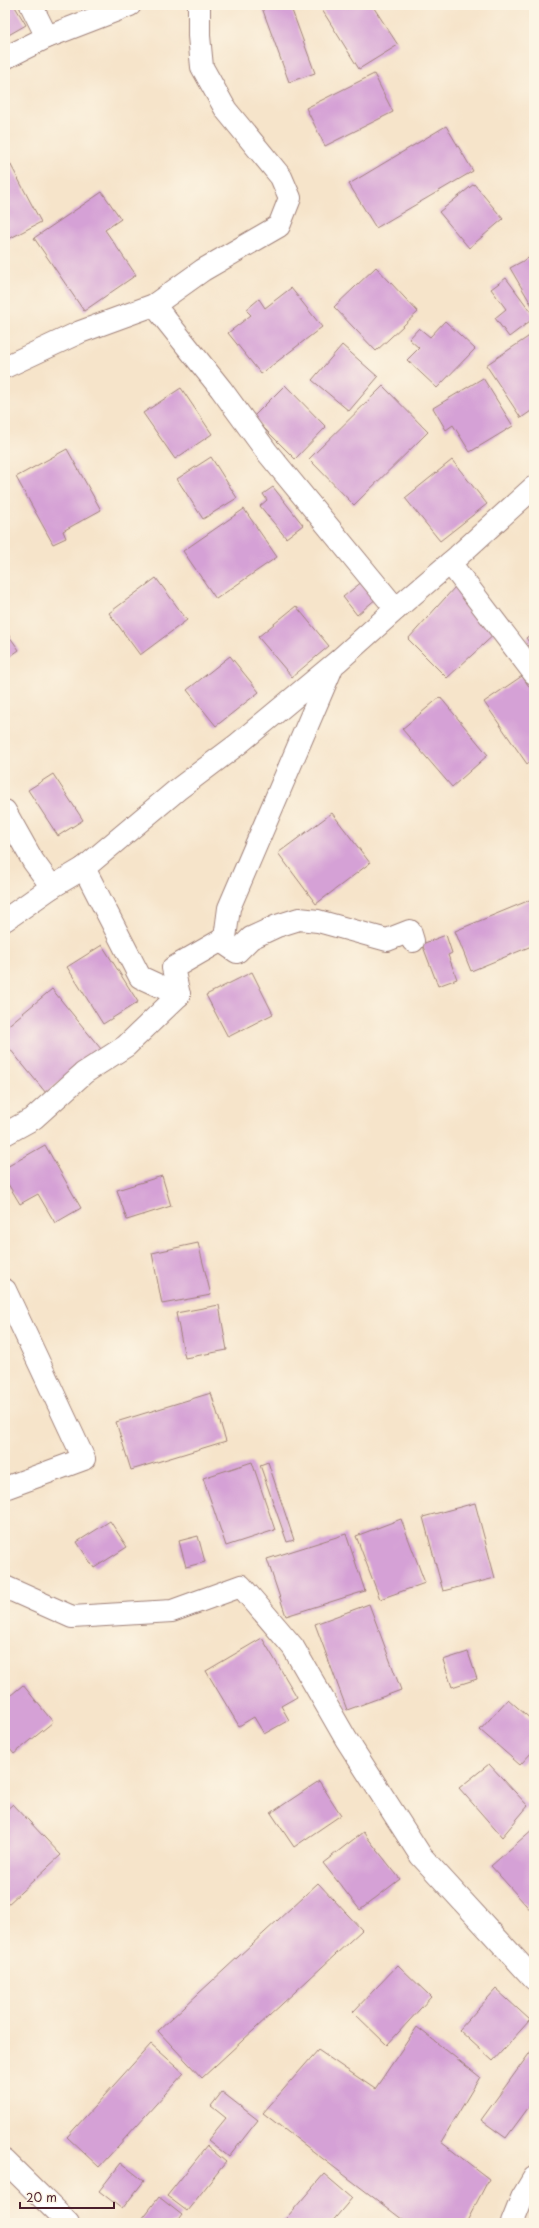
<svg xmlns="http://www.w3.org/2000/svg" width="539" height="2228" font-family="'Playpen Sans',sans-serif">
	<rect width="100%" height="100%" fill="#fcf5e5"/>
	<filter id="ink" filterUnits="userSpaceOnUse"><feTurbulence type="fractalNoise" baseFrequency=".025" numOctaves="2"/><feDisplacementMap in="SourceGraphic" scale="8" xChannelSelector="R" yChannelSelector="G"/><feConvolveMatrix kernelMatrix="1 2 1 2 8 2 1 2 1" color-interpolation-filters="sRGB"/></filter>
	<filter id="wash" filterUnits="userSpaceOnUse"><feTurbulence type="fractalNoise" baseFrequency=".012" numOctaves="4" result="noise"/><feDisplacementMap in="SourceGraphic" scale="16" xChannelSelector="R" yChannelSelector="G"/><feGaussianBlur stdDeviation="0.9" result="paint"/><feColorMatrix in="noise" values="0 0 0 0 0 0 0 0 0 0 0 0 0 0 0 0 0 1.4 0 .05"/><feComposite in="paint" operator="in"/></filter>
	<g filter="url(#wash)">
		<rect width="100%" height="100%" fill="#f6e4ca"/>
		<g id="blocks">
			<g fill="#d5a1d6">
				<path d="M5 5H14L26 25 5 37Z"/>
				<path d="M261 5H290L315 73 289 82Z"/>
				<path d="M319 5H372L398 45 359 69Z"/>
				<path d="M374 74 393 112 325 146 306 108Z"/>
				<path d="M446 126 473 171 376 228 349 184Z"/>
				<path d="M5 154 41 222 5 241Z"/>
				<path d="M474 184 503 219 469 248 439 212Z"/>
				<path d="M102 192 121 219 105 230 136 275 84 311 34 238Z"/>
				<path d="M534 255V309L510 268Z"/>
				<path d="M376 267 418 312 376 351 334 307Z"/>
				<path d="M506 278 534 316V318L509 337 495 318 506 309 491 289Z"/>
				<path d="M291 288 322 327 261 374 228 333 251 315 246 310 259 299 265 308Z"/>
				<path d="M445 321 475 349 437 388 407 360 419 348 409 339 419 328 430 337Z"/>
				<path d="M534 333V409L521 418 486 365Z"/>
				<path d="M342 345 378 377 349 411 312 380Z"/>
				<path d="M483 378 513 426 470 452 453 425 446 430 433 408Z"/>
				<path d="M285 385 326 427 295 459 253 417Z"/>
				<path d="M383 386 428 432 354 505 309 459Z"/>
				<path d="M181 388 212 434 175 459 143 413Z"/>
				<path d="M67 449 101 510 63 531 66 538 53 544 16 477Z"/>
				<path d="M211 457 237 498 203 519 177 479Z"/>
				<path d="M452 460 487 504 440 541 405 498Z"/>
				<path d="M273 487 303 525 286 538 260 506 267 500 263 494Z"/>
				<path d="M244 509 277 557 216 599 183 551Z"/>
				<path d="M156 578 187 620 140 655 109 613Z"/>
				<path d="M363 581 377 598 357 615 343 597Z"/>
				<path d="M455 587 497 632 447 678 408 639Z"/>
				<path d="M296 606 329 646 292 677 258 637Z"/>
				<path d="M5 630 19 650 5 660Z"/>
				<path d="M534 632V649L526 638Z"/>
				<path d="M230 656 259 692 216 726 187 690Z"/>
				<path d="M522 676 534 694V759L527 764 484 702Z"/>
				<path d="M440 697 488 755 452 787 402 729Z"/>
				<path d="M53 774 83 820 58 836 28 790Z"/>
				<path d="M332 813 370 863 316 904 278 853Z"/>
				<path d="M530 900 534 910V945L471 971 455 931Z"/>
				<path d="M446 935 452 953 448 955 457 979 438 986 422 944Z"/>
				<path d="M102 945 138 1002 103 1024 67 967Z"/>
				<path d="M252 972 273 1014 228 1037 206 995Z"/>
				<path d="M52 989 101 1049 46 1093 5 1043V1028Z"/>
				<path d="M45 1145 81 1208 55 1223 38 1194 20 1204 5 1179V1168Z"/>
				<path d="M162 1176 171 1206 127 1220 117 1190Z"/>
				<path d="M198 1243 211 1295 162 1304 152 1253Z"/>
				<path d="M219 1305 227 1350 185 1358 176 1313Z"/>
				<path d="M211 1393 226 1441 131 1470 116 1422Z"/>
				<path d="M252 1462 275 1530 226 1546 203 1478Z"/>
				<path d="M268 1462 294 1540 287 1542 260 1465Z"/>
				<path d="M475 1503 495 1578 443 1591 423 1517Z"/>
				<path d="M401 1519 425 1583 380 1599 356 1536Z"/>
				<path d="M110 1521 127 1547 94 1568 77 1542Z"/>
				<path d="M346 1534 365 1591 286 1616 267 1559Z"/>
				<path d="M198 1536 205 1562 186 1567 179 1541Z"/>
				<path d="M369 1604 401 1690 347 1710 315 1624Z"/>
				<path d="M262 1638 297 1697 281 1706 289 1720 264 1734 254 1717 239 1726 206 1671Z"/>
				<path d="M468 1652 477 1679 452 1687 443 1660Z"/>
				<path d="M23 1685 53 1722 14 1754 5 1743V1700Z"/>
				<path d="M508 1699 534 1722V1750L520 1765 480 1730Z"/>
				<path d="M489 1764 528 1806 502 1837 459 1788Z"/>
				<path d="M319 1781 341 1815 294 1847 271 1813Z"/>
				<path d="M13 1804 61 1855 7 1905 5 1903V1811Z"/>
				<path d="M534 1828V1914L491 1866Z"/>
				<path d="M363 1832 400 1879 360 1910 323 1863Z"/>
				<path d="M318 1883 362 1930 202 2078 158 2031Z"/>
				<path d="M398 1965 431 1997 387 2045 353 2012Z"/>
				<path d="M496 1989 530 2020 493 2061 459 2030Z"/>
				<path d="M417 2027 480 2077 441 2142 489 2179 466 2223H407L263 2113 318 2050 375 2089Z"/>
				<path d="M151 2044 184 2073 99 2167 67 2137Z"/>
				<path d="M534 2047V2100L506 2138 481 2120Z"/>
				<path d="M222 2092 258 2120 229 2157 208 2140 226 2118 211 2106Z"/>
				<path d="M207 2146 226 2162 187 2211 167 2196Z"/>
				<path d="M121 2163 144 2181 122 2209 99 2191Z"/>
				<path d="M324 2174 352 2198 331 2223H282Z"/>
				<path d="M159 2197 182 2215 176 2223H139Z"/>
			</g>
		</g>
	</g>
	<g filter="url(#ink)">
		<use href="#blocks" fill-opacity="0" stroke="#a0827a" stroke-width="1"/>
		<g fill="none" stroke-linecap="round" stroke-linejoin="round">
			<defs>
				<g id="minor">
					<path d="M31 5 47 37 130 5"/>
					<path d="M5 58 47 37"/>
					<path d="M154 305 221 389 267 452 396 609"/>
					<path d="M5 367 80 332 154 305 203 270 279 226 290 198 281 177 226 110 202 67 199 36V5"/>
					<path d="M450 563 534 673"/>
					<path d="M5 811 33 861 52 887"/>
					<path d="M84 868 140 977 179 995"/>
					<path d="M5 920 52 887 84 868 177 790 238 744 338 661 396 609 458 556 534 487"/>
					<path d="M221 941 237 952 251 938 277 926 299 919 318 921 387 940 410 931 413 941"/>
					<path d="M179 995 173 968 225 938 229 908 331 670"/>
					<path d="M5 1134 34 1118 84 1073 126 1046 179 995"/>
					<path d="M5 1290 84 1459 5 1488"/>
					<path d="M5 1587 72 1617 172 1611 241 1586 293 1647 346 1739 421 1856 534 1979"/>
					<path d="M5 2161 68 2223"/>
					<path d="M512 2223 522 2198 534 2178"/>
				</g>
			</defs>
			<use href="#minor" stroke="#a0827a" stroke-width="24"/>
			<use href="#minor" stroke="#fff" stroke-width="22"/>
		</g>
	</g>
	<rect width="539" height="2228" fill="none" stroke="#fcf5e5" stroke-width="20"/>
	<path d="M20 2202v6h94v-6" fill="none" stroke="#4a1f2b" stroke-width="2"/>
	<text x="26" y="2202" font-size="12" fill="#4a1f2b" stroke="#fcf5e5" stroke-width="3" paint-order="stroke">20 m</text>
</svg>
